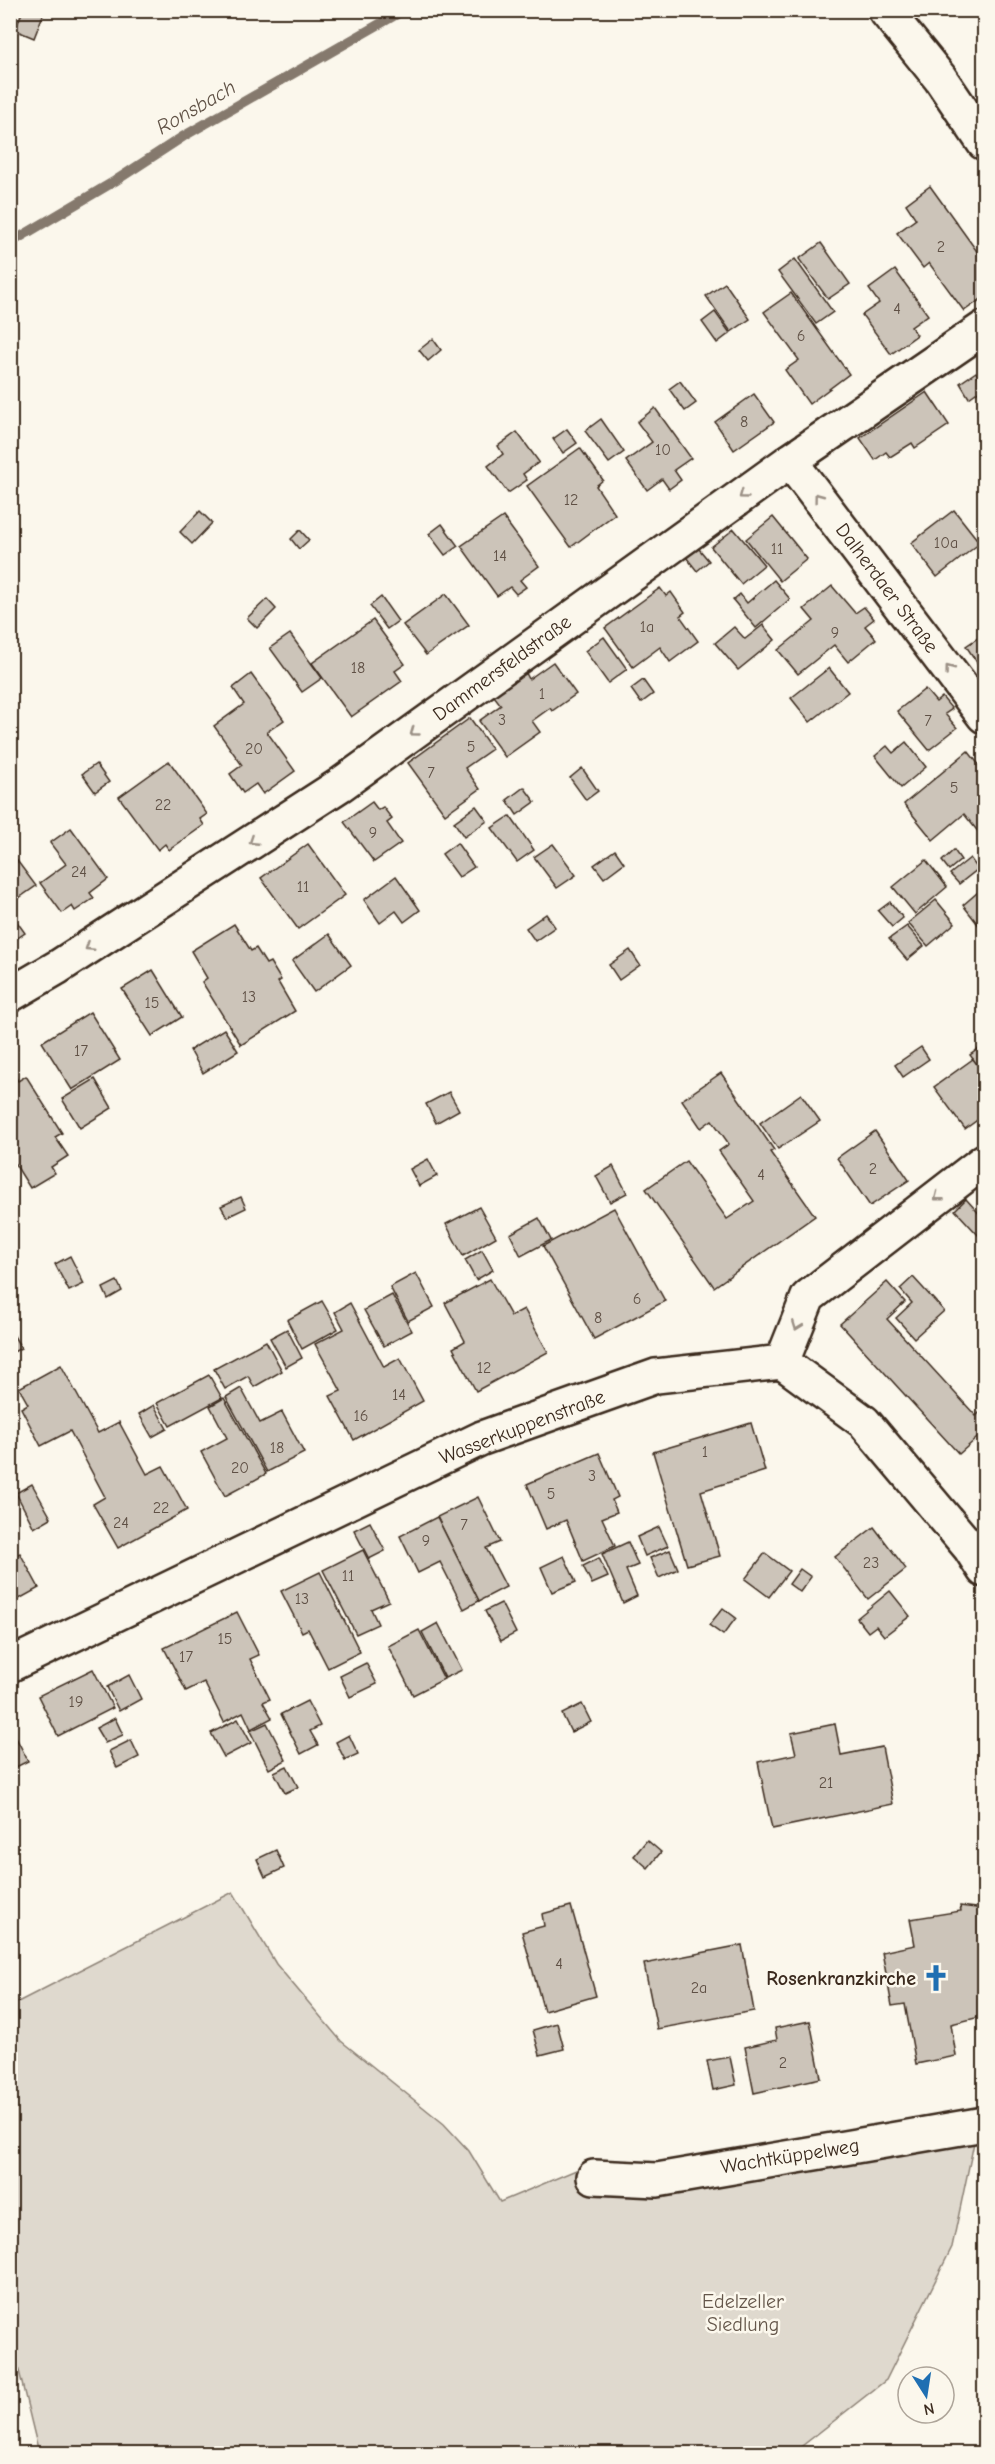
<svg xmlns="http://www.w3.org/2000/svg" width="995" height="2464" font-family="'Comic Neue',sans-serif">
	<rect width="100%" height="100%" fill="#fbf7ec"/>
	<filter id="ink" filterUnits="userSpaceOnUse"><feTurbulence type="fractalNoise" baseFrequency=".0167" numOctaves="2"/><feDisplacementMap in="SourceGraphic" scale="12" xChannelSelector="R" yChannelSelector="G"/><feConvolveMatrix kernelMatrix="1 2 1 2 8 2 1 2 1" color-interpolation-filters="sRGB"/></filter>
	<g filter="url(#ink)">
		<path fill="#dfd9ce" stroke="#8d8276" stroke-width="1.5" d="M233 1892 276 1964 341 2041 444 2124 469 2151 500 2202 576 2170 706 2175 975 2138 952 2247 886 2380 793 2453H39L11 2338 10 2006Z"/>
		<g fill="none" stroke-linecap="round" stroke-linejoin="round">
			<path stroke="#85796d" stroke-width="10" d="M10 243 115 181 184 136 404 10"/>
		</g>
		<g fill="#ccc4b9" stroke="#3b2a1e" stroke-width="1.5">
			<path d="M10 10H20L12 31H10Z"/>
			<path d="M23 10H45L34 38 15 30Z"/>
			<path d="M930 186 984 261V297L964 311 929 263 923 268 897 233 916 219 906 204Z"/>
			<path d="M821 243 850 284 828 299 799 259Z"/>
			<path d="M795 259 833 312 816 324 778 272Z"/>
			<path d="M895 270 928 315 911 327 917 335 891 354 862 315 879 303 869 289Z"/>
			<path d="M725 283 750 319 731 332 706 296Z"/>
			<path d="M791 293 849 374 809 404 785 370 799 360 764 312Z"/>
			<path d="M715 312 730 333 717 343 702 322Z"/>
			<path d="M433 339 441 350 428 361 419 350Z"/>
			<path d="M976 372 984 387 969 398 960 383Z"/>
			<path d="M680 381 696 403 685 411 669 389Z"/>
			<path d="M927 392 949 425 915 448 912 443 890 457 886 452 875 460 860 438Z"/>
			<path d="M754 394 774 422 734 450 715 422Z"/>
			<path d="M655 408 691 458 674 470 681 480 669 489 662 479 647 490 626 461 652 442 637 422Z"/>
			<path d="M601 419 624 452 609 463 585 431Z"/>
			<path d="M567 429 577 443 563 453 553 439Z"/>
			<path d="M517 432 539 462 523 474 527 480 508 493 488 466 503 454 498 446Z"/>
			<path d="M580 448 603 480 596 486 615 514 571 547 527 486Z"/>
			<path d="M954 510 980 543 937 577 911 543Z"/>
			<path d="M200 511 212 523 192 544 180 532Z"/>
			<path d="M503 517 539 566 520 580 526 587 516 594 510 587 497 596 461 546Z"/>
			<path d="M773 517 807 559 780 581 746 539Z"/>
			<path d="M442 524 458 546 445 555 429 534Z"/>
			<path d="M734 529 764 565 741 584 711 547Z"/>
			<path d="M300 530 309 540 299 549 291 539Z"/>
			<path d="M694 543 709 561 697 571 682 552Z"/>
			<path d="M774 580 790 599 756 628 733 600 740 594 747 603Z"/>
			<path d="M832 586 855 613 864 607 874 619 865 626 876 639 848 662 834 645 798 674 778 650 814 621 804 609Z"/>
			<path d="M660 588 666 596 671 592 685 612 680 616 698 641 670 662 660 647 633 667 605 628Z"/>
			<path d="M446 594 469 625 426 655 403 625Z"/>
			<path d="M381 597 398 621 387 629 370 606Z"/>
			<path d="M267 599 276 609 257 628 247 618Z"/>
			<path d="M373 620 405 664 395 671 402 681 351 717 312 663Z"/>
			<path d="M763 625 775 640 738 670 715 643 734 627 745 639Z"/>
			<path d="M290 634 322 678 302 692 270 648Z"/>
			<path d="M984 634V673L966 646Z"/>
			<path d="M604 637 627 669 608 683 585 651Z"/>
			<path d="M553 662 576 694 552 711 550 708 532 721 540 732 505 757 479 721 501 705 494 696 526 673 529 679Z"/>
			<path d="M829 668 848 692 810 722 791 698Z"/>
			<path d="M251 674 284 720 267 732 295 771 263 794 256 784 243 793 230 774 242 765 214 726 244 704 233 688Z"/>
			<path d="M643 680 653 694 641 703 631 689Z"/>
			<path d="M925 689 936 702 942 697 952 709 945 714 957 728 929 750 897 711Z"/>
			<path d="M470 718 492 749 465 768 480 789 445 814 408 763Z"/>
			<path d="M906 742 926 767 901 788 875 756 887 746 893 753Z"/>
			<path d="M968 751 984 771V839L964 814 933 840 904 804Z"/>
			<path d="M169 761 207 814 200 819 204 825 169 850 165 844 158 850 119 797Z"/>
			<path d="M96 764 109 782 95 792 82 774Z"/>
			<path d="M582 768 598 791 586 800 570 778Z"/>
			<path d="M524 787 535 802 517 815 507 800Z"/>
			<path d="M372 802 378 810 383 807 392 819 387 823 401 843 374 862 344 822Z"/>
			<path d="M476 806 487 821 464 837 454 822Z"/>
			<path d="M510 816 534 850 517 862 492 828Z"/>
			<path d="M71 828 108 879 90 893 94 898 75 911 72 906 62 913 40 883 66 864 50 843Z"/>
			<path d="M457 843 474 867 459 877 442 854Z"/>
			<path d="M308 844 345 895 298 929 261 878Z"/>
			<path d="M553 844 576 875 557 888 534 857Z"/>
			<path d="M615 850 624 863 604 878 594 865Z"/>
			<path d="M954 850 961 860 949 870 942 861Z"/>
			<path d="M12 854 36 886 16 900 10 893Z"/>
			<path d="M970 858 978 869 959 884 950 874Z"/>
			<path d="M926 860 947 887 915 914 893 887Z"/>
			<path d="M396 876 420 910 404 922 396 911 380 923 364 900Z"/>
			<path d="M984 887V932L963 905Z"/>
			<path d="M936 900 955 923 928 946 908 923Z"/>
			<path d="M890 902 903 918 892 927 878 911Z"/>
			<path d="M10 912 25 933 10 943Z"/>
			<path d="M546 914 555 927 535 941 526 928Z"/>
			<path d="M234 924 251 951 256 948 266 964 270 962 281 980 278 982 295 1011 241 1045 202 982 207 978 191 951Z"/>
			<path d="M907 926 924 946 907 960 889 939Z"/>
			<path d="M329 934 351 965 314 992 292 961Z"/>
			<path d="M630 950 640 965 619 980 609 965Z"/>
			<path d="M153 970 182 1017 152 1036 122 989Z"/>
			<path d="M90 1012 120 1060 72 1090 42 1042Z"/>
			<path d="M224 1029 238 1051 203 1073 190 1050Z"/>
			<path d="M984 1045V1074L970 1055Z"/>
			<path d="M921 1047 929 1059 903 1077 895 1065Z"/>
			<path d="M973 1059 984 1074V1115L965 1129 934 1087Z"/>
			<path d="M10 1068 18 1081 26 1076 62 1133 55 1137 68 1156 51 1167 55 1173 30 1188 10 1156Z"/>
			<path d="M721 1073 774 1150 770 1152 815 1216 714 1287 646 1189 686 1161 727 1219 754 1201 719 1151 729 1144 712 1120 701 1128 682 1100Z"/>
			<path d="M95 1079 112 1108 80 1128 62 1099Z"/>
			<path d="M449 1092 459 1110 436 1123 426 1104Z"/>
			<path d="M801 1094 820 1121 778 1149 760 1123Z"/>
			<path d="M875 1131 909 1180 870 1206 837 1158Z"/>
			<path d="M428 1159 437 1176 419 1186 410 1169Z"/>
			<path d="M613 1166 627 1193 610 1202 596 1176Z"/>
			<path d="M241 1197 246 1208 227 1217 221 1206Z"/>
			<path d="M966 1199 984 1219V1231L979 1236 955 1210Z"/>
			<path d="M479 1207 496 1237 463 1256 446 1224Z"/>
			<path d="M614 1208 665 1301 594 1339 543 1246Z"/>
			<path d="M539 1218 551 1240 521 1256 510 1234Z"/>
			<path d="M482 1250 493 1270 476 1280 465 1260Z"/>
			<path d="M70 1256 84 1284 69 1291 55 1264Z"/>
			<path d="M416 1273 434 1307 408 1321 390 1287Z"/>
			<path d="M913 1277 944 1311 914 1338 896 1318 912 1303 900 1289Z"/>
			<path d="M490 1279 511 1316 524 1309 548 1352 476 1391 453 1348 465 1341 445 1303Z"/>
			<path d="M117 1281 122 1291 108 1299 103 1288Z"/>
			<path d="M887 1282 905 1302 887 1319 976 1416 984 1408V1432L959 1454 840 1324Z"/>
			<path d="M392 1295 412 1331 384 1346 364 1310Z"/>
			<path d="M322 1301 338 1329 302 1349 287 1320Z"/>
			<path d="M350 1303 384 1367 400 1358 423 1401 354 1440 330 1396 341 1391 315 1344 344 1329 335 1312Z"/>
			<path d="M10 1329 21 1348 10 1354Z"/>
			<path d="M287 1329 302 1358 286 1367 270 1338Z"/>
			<path d="M266 1341 282 1371 254 1387 248 1376 225 1389 214 1369Z"/>
			<path d="M61 1365 98 1433 119 1422 147 1474 163 1466 187 1510 118 1548 93 1504 105 1497 70 1431 41 1446 21 1408 28 1404 19 1388Z"/>
			<path d="M209 1375 222 1398 170 1426 157 1403Z"/>
			<path d="M241 1388 260 1423 282 1412 304 1453 267 1472 226 1397Z"/>
			<path d="M224 1398 266 1474 225 1496 201 1452 227 1438 210 1406Z"/>
			<path d="M154 1405 167 1429 152 1437 139 1414Z"/>
			<path d="M751 1423 765 1471 701 1491 720 1556 687 1565 653 1452Z"/>
			<path d="M599 1453 618 1497 612 1500 617 1512 602 1518 615 1546 583 1561 566 1520 546 1529 527 1484Z"/>
			<path d="M32 1484 51 1518 34 1528 16 1493Z"/>
			<path d="M478 1497 500 1542 486 1548 506 1587 479 1601 437 1517Z"/>
			<path d="M437 1517 479 1601 464 1609 440 1562 418 1573 400 1536Z"/>
			<path d="M370 1522 385 1551 369 1559 354 1530Z"/>
			<path d="M659 1527 668 1546 645 1556 637 1537Z"/>
			<path d="M874 1527 906 1569 868 1599 835 1557Z"/>
			<path d="M628 1542 638 1565 626 1570 637 1596 623 1603 602 1554Z"/>
			<path d="M363 1550 389 1601 371 1609 378 1624 356 1634 323 1570Z"/>
			<path d="M670 1550 678 1569 659 1578 650 1558Z"/>
			<path d="M20 1553 39 1588 10 1604V1558Z"/>
			<path d="M765 1553 789 1571 769 1597 745 1579Z"/>
			<path d="M564 1556 576 1582 552 1592 541 1567Z"/>
			<path d="M599 1558 608 1577 592 1584 583 1566Z"/>
			<path d="M800 1569 811 1577 800 1592 789 1584Z"/>
			<path d="M320 1572 360 1652 328 1668 308 1629 302 1632 281 1591Z"/>
			<path d="M890 1591 910 1616 884 1636 876 1626 868 1632 857 1618Z"/>
			<path d="M501 1603 516 1633 501 1641 485 1611Z"/>
			<path d="M723 1608 736 1618 723 1635 709 1625Z"/>
			<path d="M237 1612 259 1655 250 1659 270 1699 263 1702 272 1718 251 1729 243 1712 224 1722 204 1682 186 1691 164 1648Z"/>
			<path d="M438 1623 462 1670 445 1678 422 1632Z"/>
			<path d="M419 1630 444 1679 413 1695 388 1646Z"/>
			<path d="M366 1663 377 1684 350 1697 340 1676Z"/>
			<path d="M93 1669 113 1708 58 1736 38 1696Z"/>
			<path d="M129 1675 141 1699 119 1711 107 1687Z"/>
			<path d="M307 1701 320 1726 310 1731 318 1745 301 1754 281 1714Z"/>
			<path d="M582 1704 591 1722 571 1732 562 1714Z"/>
			<path d="M115 1718 123 1735 105 1743 96 1728Z"/>
			<path d="M238 1719 251 1743 224 1757 211 1733Z"/>
			<path d="M267 1723 286 1760 269 1769 250 1731Z"/>
			<path d="M835 1724 841 1755 882 1747 893 1804 772 1829 758 1762 796 1754 791 1733Z"/>
			<path d="M10 1726 28 1761 10 1770Z"/>
			<path d="M349 1735 358 1754 345 1760 336 1742Z"/>
			<path d="M131 1740 139 1757 117 1768 109 1751Z"/>
			<path d="M287 1766 298 1787 285 1793 274 1772Z"/>
			<path d="M647 1840 661 1852 648 1868 634 1856Z"/>
			<path d="M276 1850 284 1868 265 1877 257 1859Z"/>
			<path d="M571 1906 596 1996 544 2011 522 1932 544 1926 542 1914Z"/>
			<path d="M960 1906 984 1909V2016L951 2024 956 2056 916 2064 905 2004 892 2006 882 1952 915 1945 910 1919 961 1911Z"/>
			<path d="M742 1945 754 2011 657 2029 644 1964Z"/>
			<path d="M810 2021 821 2078 754 2093 745 2047 777 2040 775 2028Z"/>
			<path d="M557 2023 564 2049 540 2055 533 2030Z"/>
			<path d="M730 2057 736 2085 713 2090 707 2061Z"/>
		</g>
		<g fill="none" stroke-linecap="round" stroke-linejoin="round">
			<defs>
				<g id="minor">
					<path d="M790 461 984 716"/>
					<path d="M10 995 58 967 340 785 790 461 984 328"/>
					<path d="M782 1362 808 1297 984 1161"/>
					<path d="M782 1362 864 1422 970 1548 984 1570"/>
					<path d="M10 1665 482 1438 656 1376 782 1362"/>
					<path d="M594 2177 657 2180 984 2124"/>
				</g>
				<path id="major" d="M885 10 940 78 984 143"/>
			</defs>
			<use href="#minor" stroke="#3b2a1e" stroke-width="38"/>
			<use href="#major" stroke="#3b2a1e" stroke-width="38"/>
			<use href="#minor" stroke="#fbf7ec" stroke-width="33"/>
			<use href="#major" stroke="#fbf7ec" stroke-width="33"/>
		</g>
		<defs><path id="oneway-chevron" d="M-2-3.5L2.5 0L-2 3.5" fill="none" stroke-width="1.6" stroke-linecap="round" stroke-linejoin="round" transform="scale(1.5)"/></defs>
		<g stroke="#9b9085">
			<use href="#oneway-chevron" transform="translate(743 495) rotate(144)"/>
			<use href="#oneway-chevron" transform="translate(818 497) rotate(-127)"/>
			<use href="#oneway-chevron" transform="translate(949 669) rotate(-127)"/>
			<use href="#oneway-chevron" transform="translate(414 732) rotate(144)"/>
			<use href="#oneway-chevron" transform="translate(253 841) rotate(147)"/>
			<use href="#oneway-chevron" transform="translate(89 947) rotate(147)"/>
			<use href="#oneway-chevron" transform="translate(938 1197) rotate(142)"/>
			<use href="#oneway-chevron" transform="translate(797 1326) rotate(111)"/>
		</g>
	</g>
	<defs>
		<symbol id="church-bare" viewBox="-9 -9 18 18"><path d="M-1.2-6h2.4v3.5h3.3v2.4h-3.3V6h-2.4V-.1h-3.3v-2.4h3.3Z" fill="#1f6fb2" stroke="#fbf7ec" stroke-width="2.5" paint-order="stroke"/></symbol>
	</defs>
	<g fill-rule="evenodd">
		<use href="#church-bare" x="917" y="1959" width="38" height="38"/>
	</g>
	<g text-anchor="middle" dominant-baseline="central" stroke-width="5" stroke-linejoin="round" paint-order="stroke">
		<g font-size="16" fill="#5f5045">
			<text x="941" y="247">2</text>
			<text x="897" y="309">4</text>
			<text x="801" y="336">6</text>
			<text x="744" y="422">8</text>
			<text x="663" y="450">10</text>
			<text x="571" y="500">12</text>
			<text x="946" y="543">10a</text>
			<text x="777" y="549">11</text>
			<text x="500" y="556">14</text>
			<text x="647" y="627">1a</text>
			<text x="835" y="633">9</text>
			<text x="358" y="668">18</text>
			<text x="542" y="694">1</text>
			<text x="502" y="720">3</text>
			<text x="928" y="721">7</text>
			<text x="471" y="747">5</text>
			<text x="254" y="749">20</text>
			<text x="431" y="773">7</text>
			<text x="954" y="788">5</text>
			<text x="163" y="805">22</text>
			<text x="373" y="833">9</text>
			<text x="79" y="872">24</text>
			<text x="303" y="887">11</text>
			<text x="249" y="997">13</text>
			<text x="152" y="1003">15</text>
			<text x="81" y="1051">17</text>
			<text x="873" y="1169">2</text>
			<text x="761" y="1175">4</text>
			<text x="637" y="1299">6</text>
			<text x="598" y="1318">8</text>
			<text x="484" y="1368">12</text>
			<text x="399" y="1395">14</text>
			<text x="361" y="1416">16</text>
			<text x="277" y="1448">18</text>
			<text x="705" y="1452">1</text>
			<text x="240" y="1468">20</text>
			<text x="592" y="1476">3</text>
			<text x="551" y="1494">5</text>
			<text x="161" y="1508">22</text>
			<text x="121" y="1523">24</text>
			<text x="464" y="1525">7</text>
			<text x="426" y="1541">9</text>
			<text x="871" y="1563">23</text>
			<text x="348" y="1576">11</text>
			<text x="302" y="1599">13</text>
			<text x="225" y="1639">15</text>
			<text x="186" y="1657">17</text>
			<text x="76" y="1702">19</text>
			<text x="826" y="1783">21</text>
			<text x="559" y="1964">4</text>
			<text x="699" y="1988">2a</text>
			<text x="783" y="2063">2</text>
		</g>
		<g font-size="20" fill="#3b2a1e" stroke="#fbf7ec">
			<text transform="translate(887 588) rotate(53)">Dalherdaer Straße</text>
			<text transform="translate(502 668) rotate(-36)">Dammersfeldstraße</text>
			<text transform="translate(522 1427) rotate(-21)">Wasserkuppenstraße</text>
			<text transform="translate(790 2156) rotate(-9)">Wachtküppelweg</text>
		</g>
		<g font-size="20" font-weight="bold" fill="#3b2a1e" stroke="#fbf7ec" text-anchor="end">
			<text x="916" y="1978">Rosenkranzkirche</text>
		</g>
		<g font-size="20" fill="#64564a" stroke="#fbf7ec">
			<text x="743" y="2301">Edelzeller<tspan x="743" dy="23">Siedlung</tspan></text>
		</g>
		<g font-size="21" font-style="italic" fill="#605246" stroke="#fbf7ec">
			<text transform="translate(196 107) rotate(-30)">Ronsbach</text>
		</g>
	</g>
	<rect width="995" height="2464" fill="none" stroke="#fbf7ec" stroke-width="36"/>
	<rect x="18" y="18" width="959" height="2428" fill="none" stroke="#3b2a1e" stroke-width="2" filter="url(#ink)"/>
	<g transform="translate(926 2395) rotate(168)"><circle r="28" fill="#fbf7ec" stroke="#aea59a" stroke-width="1.5"/>
	<path d="M0-4.5L10 22L0 15L-10 22Z" fill="#1f6fb2"/>
	<text y="-9" font-size="16" font-weight="bold" text-anchor="middle" fill="#3b2a1e">N</text>
	</g>
</svg>
